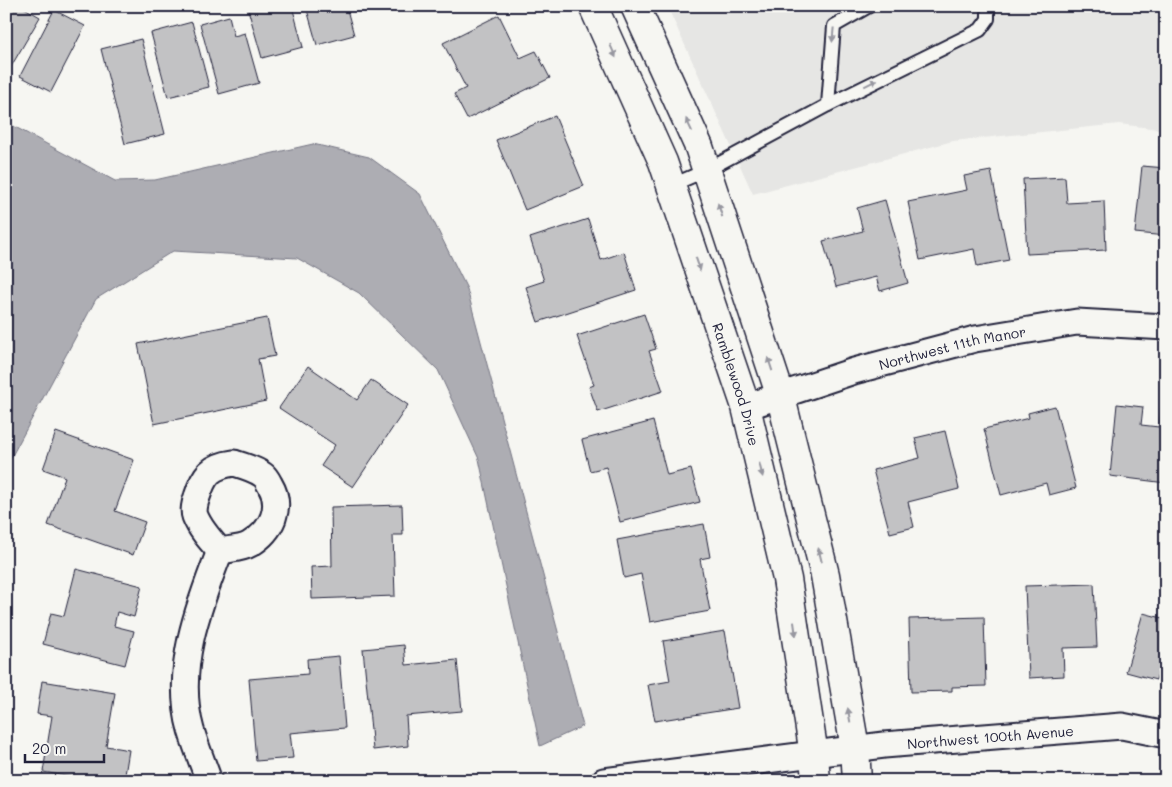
<svg xmlns="http://www.w3.org/2000/svg" width="1172" height="787" font-family="Mali,sans-serif">
	<rect width="100%" height="100%" fill="#f6f6f2"/>
	<filter id="ink" filterUnits="userSpaceOnUse"><feTurbulence type="fractalNoise" baseFrequency=".02" numOctaves="2"/><feDisplacementMap in="SourceGraphic" scale="10" xChannelSelector="R" yChannelSelector="G"/><feConvolveMatrix kernelMatrix="1 2 1 2 8 2 1 2 1" color-interpolation-filters="sRGB"/></filter>
	<g filter="url(#ink)">
		<path fill="#e6e6e4" d="M667 6H1166V130L1119 124 953 141 753 194Z"/>
		<path fill="#adadb3" stroke="#757583" d="M6 122 115 181 155 180 313 144 369 157 420 194 467 289 583 726 540 746 479 459 438 370 359 293 297 258 173 251 96 299 6 467Z"/>
		<g fill="#c2c2c4" stroke="#22223b">
			<path d="M6 6H21L40 17 9 70 6 69Z"/>
			<path d="M247 6H292L303 47 262 58Z"/>
			<path d="M306 6H346L354 35 317 45Z"/>
			<path d="M372 6H384L375 11Z"/>
			<path d="M54 10 85 26 51 92 20 76Z"/>
			<path d="M499 15 520 58 536 51 550 78 467 119 454 94 466 88 443 43Z"/>
			<path d="M229 16 234 36 245 33 259 83 219 94 200 24Z"/>
			<path d="M192 22 209 87 168 97 151 33Z"/>
			<path d="M141 39 165 134 125 144 101 49Z"/>
			<path d="M555 116 584 186 525 210 496 140Z"/>
			<path d="M1142 166 1166 168V236L1135 233Z"/>
			<path d="M991 171 1009 260 977 266 974 249 920 260 908 202 967 190 964 176Z"/>
			<path d="M1065 177 1067 203 1104 201 1106 250 1027 254 1023 179Z"/>
			<path d="M885 200 908 283 880 291 876 277 836 287 823 241 863 231 857 208Z"/>
			<path d="M588 219 601 260 624 252 636 290 538 322 526 287 544 281 530 238Z"/>
			<path d="M644 314 656 349 649 351 663 391 598 412 589 387 594 385 577 336Z"/>
			<path d="M267 318 275 356 258 359 266 401 154 424 138 344Z"/>
			<path d="M308 366 357 400 371 380 408 405 353 487 321 466 335 445 279 408Z"/>
			<path d="M1117 404 1143 407 1141 425 1159 427 1161 408 1166 409V483L1110 476Z"/>
			<path d="M1055 406 1076 488 1049 495 1046 483 1001 495 984 429 1029 418 1028 413Z"/>
			<path d="M653 421 667 475 691 469 700 502 620 522 606 467 590 471 582 440Z"/>
			<path d="M945 431 959 489 908 502 914 527 890 533 873 470 920 458 915 438Z"/>
			<path d="M56 432 134 460 115 511 145 522 133 555 48 525 65 477 43 469Z"/>
			<path d="M402 505 403 535H393L395 596 312 599 311 567 332 566 331 507Z"/>
			<path d="M704 524 710 557 700 559 710 611 650 622 641 574 624 578 617 540Z"/>
			<path d="M76 569 142 586 134 617 117 612 114 626 134 631 125 665 43 644 51 613 64 616Z"/>
			<path d="M1094 584 1097 647 1063 648 1064 676 1029 678 1025 586Z"/>
			<path d="M1143 613 1166 619V659L1162 658 1156 680 1126 672Z"/>
			<path d="M984 617 986 686 952 687V691L911 692 909 619Z"/>
			<path d="M725 631 738 708 655 721 648 685 670 681 663 641Z"/>
			<path d="M404 645 406 665 457 660 462 711 406 716 408 746 373 750 363 649Z"/>
			<path d="M339 656 345 728 290 733 293 758 256 761 249 679 308 674 307 659Z"/>
			<path d="M42 681 115 693 106 746 129 750 124 781H95L43 772 52 716 37 714Z"/>
		</g>
		<g fill="none" stroke-linecap="round" stroke-linejoin="round">
			<defs>
				<g id="lane">
					<path d="M828 105 834 26 869 6"/>
					<path d="M672 185 707 170 828 105 980 30 988 19V6"/>
				</g>
				<g id="street">
					<path id="s1" d="M746 407 854 371 975 339 1077 322 1166 327"/>
					<path d="M234 463C244 466 255 469 263 475 266 477 268 481 270 485 283 507 272 531 250 544 242 549 229 549 220 551 211 541 200 529 195 516 193 511 195 502 197 497 204 475 210 466 234 463Z"/>
					<path d="M209 781C203 764 196 747 191 730 174 670 198 607 220 551"/>
					<path id="s2" d="M604 781 884 745 1122 726 1166 735"/>
				</g>
				<g id="secondary">
					<path id="s3" d="M593 6 663 162 746 407 787 579 814 755 816 781"/>
					<path d="M635 6 699 147 780 394 825 575 855 748 857 781"/>
				</g>
			</defs>
			<use href="#lane" stroke="#22223b" stroke-width="16"/>
			<use href="#street" stroke="#22223b" stroke-width="29"/>
			<use href="#secondary" stroke="#22223b" stroke-width="31"/>
			<use href="#lane" stroke="#f6f6f2" stroke-width="12"/>
			<use href="#street" stroke="#f6f6f2" stroke-width="25"/>
			<use href="#secondary" stroke="#f6f6f2" stroke-width="28"/>
		</g>
		<defs><path id="oneway-solid" d="M-6-.8H1V-3.2L6.5 0L1 3.2V.8H-6Z" transform="scale(1.25)"/></defs>
		<g fill="#9797a0">
			<use href="#oneway-solid" transform="translate(833 35) rotate(95)"/>
			<use href="#oneway-solid" transform="translate(613 51) rotate(66)"/>
			<use href="#oneway-solid" transform="translate(871 83) rotate(-26)"/>
			<use href="#oneway-solid" transform="translate(689 125) rotate(-115)"/>
			<use href="#oneway-solid" transform="translate(720 210) rotate(-108)"/>
			<use href="#oneway-solid" transform="translate(698 264) rotate(71)"/>
			<use href="#oneway-solid" transform="translate(770 364) rotate(-108)"/>
			<use href="#oneway-solid" transform="translate(761 470) rotate(76)"/>
			<use href="#oneway-solid" transform="translate(820 555) rotate(-104)"/>
			<use href="#oneway-solid" transform="translate(795 629) rotate(82)"/>
			<use href="#oneway-solid" transform="translate(849 715) rotate(-100)"/>
		</g>
	</g>
	<g text-anchor="middle" dominant-baseline="central" stroke-width="4" stroke-linejoin="round" paint-order="stroke">
		<g font-size="14" fill="#22223b" stroke="#f6f6f2">
			<text stroke="none"><textPath href="#s1" startOffset="215">Northwest 11th Manor</textPath></text>
			<text stroke="none"><textPath href="#s3" startOffset="405">Ramblewood Drive</textPath></text>
			<text stroke="none"><textPath href="#s2" startOffset="389">Northwest 100th Avenue</textPath></text>
		</g>
	</g>
	<rect width="1172" height="787" fill="none" stroke="#f6f6f2" stroke-width="25"/>
	<rect x="12" y="12" width="1147" height="762" fill="none" stroke="#22223b" stroke-width="2" filter="url(#ink)"/>
	<path d="M25 754v8h79v-8" fill="none" stroke="#22223b" stroke-width="2.5"/>
	<text x="32" y="754" font-size="15" fill="#22223b" stroke="#f6f6f2" stroke-width="4" paint-order="stroke">20 m</text>
</svg>
